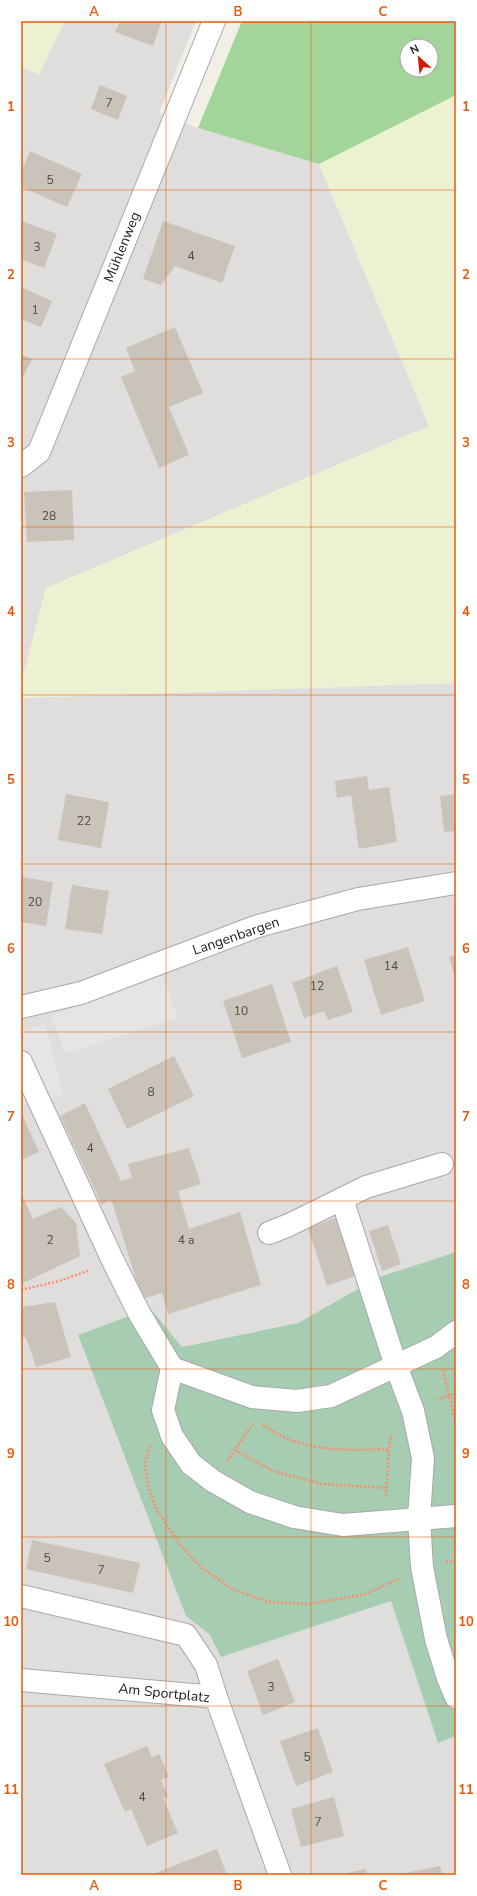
<svg xmlns="http://www.w3.org/2000/svg" width="477" height="1896" font-family="'Nunito Sans',sans-serif">
	<rect width="100%" height="100%" fill="#f2efe7"/>
	<g fill="#dfdedd">
		<path d="M65 21H196L159 113 198 128 319 164 429 426 46 588 21 684V67L39 74Z"/>
		<path d="M456 683V1252L379 1277 298 1323 182 1347 150 1308 78 1335 186 1616 209 1634 221 1657 391 1601 438 1743 456 1736V1875H21V698Z"/>
	</g>
	<g fill="#ebf1d1">
		<path d="M21 21H65L39 74 21 67Z"/>
		<path d="M456 95V683L21 698V684L46 588 429 426 319 164Z"/>
	</g>
	<path fill="#a3d499" fill-rule="evenodd" d="M242 21H456V95L319 164 198 128ZM407 46H431V70H407Z"/>
	<path fill="#a6ccb1" d="M456 1252V1736L438 1743 391 1601 221 1657 209 1634 186 1616 78 1335 150 1308 182 1347 298 1323 379 1277Z"/>
	<g fill="#e5e5e5">
		<path d="M162 976 178 1017 65 1054 51 1016Z"/>
		<path d="M45 1024 63 1095 21 1105V1032Z"/>
	</g>
	<g fill="#cac3b9">
		<path d="M120 21H162L153 46 115 32Z"/>
		<path d="M100 85 127 96 118 120 91 109Z"/>
		<path d="M30 151 82 174 67 207 21 187V172Z"/>
		<path d="M21 221 57 234 44 268 21 259Z"/>
		<path d="M163 221 235 246 222 283 175 266 161 285 143 279Z"/>
		<path d="M21 287 52 301 41 327 21 319Z"/>
		<path d="M175 327 203 393 169 407 189 455 159 468 121 377 135 371 126 348Z"/>
		<path d="M21 354 32 359 21 381Z"/>
		<path d="M72 490 74 540 27 542 24 492Z"/>
		<path d="M367 776 369 790 389 787 397 842 359 849 351 795 337 798 335 781Z"/>
		<path d="M66 794 109 802 101 848 58 840Z"/>
		<path d="M456 794V831L444 832 440 796Z"/>
		<path d="M21 877 53 882 46 926 21 922Z"/>
		<path d="M72 885 109 891 102 934 65 929Z"/>
		<path d="M408 947 425 1001 381 1015 364 960Z"/>
		<path d="M456 955V982L449 957Z"/>
		<path d="M337 966 353 1012 328 1020 324 1011 304 1018 292 983Z"/>
		<path d="M272 984 291 1042 242 1058 223 1001Z"/>
		<path d="M174 1056 194 1096 127 1129 108 1089Z"/>
		<path d="M85 1103 121 1181 132 1178 128 1164 189 1148 201 1184 178 1191 189 1229 240 1212 261 1285 168 1314 162 1293 142 1299 113 1205 110 1200 102 1205 60 1116Z"/>
		<path d="M21 1112 39 1152 21 1160Z"/>
		<path d="M21 1193 33 1219 61 1207 76 1223 80 1256 21 1284Z"/>
		<path d="M338 1217 358 1275 327 1286 308 1228Z"/>
		<path d="M388 1225 401 1264 382 1271 369 1231Z"/>
		<path d="M55 1302 71 1357 36 1367 26 1337 21 1338V1307Z"/>
		<path d="M32 1540 140 1563 133 1593 26 1569Z"/>
		<path d="M278 1659 295 1702 263 1715 247 1671Z"/>
		<path d="M318 1728 333 1772 296 1786 280 1741Z"/>
		<path d="M147 1746 152 1757 159 1754 169 1777 161 1780 168 1796 163 1798 178 1833 147 1846 131 1809 125 1812 104 1764Z"/>
		<path d="M334 1797 344 1836 301 1847 291 1809Z"/>
		<path d="M217 1849 227 1875H150Z"/>
		<path d="M440 1866 442 1875H401V1874Z"/>
		<path d="M366 1869 367 1875H343V1874Z"/>
	</g>
	<g fill="none" stroke-linecap="round" stroke-linejoin="round">
		<defs>
			<g id="minor">
				<path d="M21 466 39 452 214 21"/>
				<path d="M21 1007 81 993 255 927 358 899 456 883"/>
				<path d="M21 1062 113 1261 139 1313 172 1368 252 1397 297 1401 331 1396 436 1347 456 1332"/>
				<path d="M342 1199 396 1366 413 1411 423 1458 419 1518 422 1567 436 1639 448 1678 456 1697"/>
				<path d="M269 1233 289 1225 366 1187 442 1164"/>
				<path d="M172 1368 163 1410 172 1436 191 1464 213 1481 250 1502 294 1517 343 1525 456 1516"/>
				<path d="M21 1596 186 1635 206 1665 216 1697"/>
				<path d="M21 1680 216 1697 280 1875"/>
			</g>
		</defs>
		<use href="#minor" stroke="#a8a8a8" stroke-width="24"/>
		<g stroke="#ff8c6a" stroke-width="2.5" stroke-dasharray="2 2" stroke-linecap="butt">
			<path d="M21 1290 59 1281 90 1270"/>
			<path d="M443 1370 456 1424"/>
			<path d="M436 1400 456 1393"/>
			<path d="M263 1424C296 1452 348 1451 389 1449"/>
			<path d="M150 1446 145 1463 148 1487 158 1512 181 1546 203 1569 234 1590 269 1602 309 1604 366 1594 398 1579"/>
			<path d="M235 1450 273 1471 322 1484 387 1488"/>
			<path d="M227 1461 254 1422"/>
			<path d="M386 1496 389 1449 391 1435"/>
			<path d="M446 1562 456 1560"/>
		</g>
		<use href="#minor" stroke="#fff" stroke-width="22"/>
	</g>
	<path fill="none" stroke="#e8590c" stroke-width="1" stroke-opacity="0.55" d="M166 21V1875M311 21V1875M21 190H456M21 359H456M21 527H456M21 695H456M21 864H456M21 1032H456M21 1201H456M21 1369H456M21 1537H456M21 1706H456"/>
	<g text-anchor="middle" dominant-baseline="central" stroke-width="3" stroke-linejoin="round" paint-order="stroke">
		<g font-size="12" fill="#4b4a47">
			<text x="109" y="103">7</text>
			<text x="50" y="180">5</text>
			<text x="37" y="247">3</text>
			<text x="191" y="256">4</text>
			<text x="35" y="310">1</text>
			<text x="49" y="516">28</text>
			<text x="84" y="821">22</text>
			<text x="35" y="902">20</text>
			<text x="391" y="966">14</text>
			<text x="317" y="986">12</text>
			<text x="241" y="1011">10</text>
			<text x="151" y="1092">8</text>
			<text x="90" y="1148">4</text>
			<text x="50" y="1240">2</text>
			<text x="186" y="1240">4 a</text>
			<text x="47" y="1558">5</text>
			<text x="101" y="1570">7</text>
			<text x="271" y="1687">3</text>
			<text x="307" y="1757">5</text>
			<text x="142" y="1797">4</text>
			<text x="318" y="1822">7</text>
		</g>
		<g font-size="14" fill="#212121" stroke="#fff">
			<text transform="translate(122 247) rotate(-68)">Mühlenweg</text>
			<text transform="translate(236 936) rotate(-19)">Langenbargen</text>
			<text transform="translate(164 1693) rotate(6)">Am Sportplatz</text>
		</g>
	</g>
	<rect width="477" height="1896" fill="none" stroke="#ffffff" stroke-width="44"/>
	<g transform="translate(419 58) rotate(333)"><circle r="19" fill="#ffffff" stroke="#a6a6a6"/>
	<path d="M0-3L7 15L0 10L-7 15Z" fill="#d11a00"/>
	<text y="-6" font-size="11" font-weight="bold" text-anchor="middle" fill="#212121">N</text>
	</g>
	<rect x="22" y="22" width="433" height="1852" fill="none" stroke="#e8590c" stroke-width="1.5"/>
	<g font-size="13" text-anchor="middle" font-weight="bold" fill="#e8590c">
		<text x="94" y="16">A</text>
		<text x="238" y="16">B</text>
		<text x="383" y="16">C</text>
		<text x="11" y="111">1</text>
		<text x="466" y="111">1</text>
		<text x="11" y="279">2</text>
		<text x="466" y="279">2</text>
		<text x="11" y="447">3</text>
		<text x="466" y="447">3</text>
		<text x="11" y="616">4</text>
		<text x="466" y="616">4</text>
		<text x="11" y="784">5</text>
		<text x="466" y="784">5</text>
		<text x="11" y="953">6</text>
		<text x="466" y="953">6</text>
		<text x="11" y="1121">7</text>
		<text x="466" y="1121">7</text>
		<text x="11" y="1289">8</text>
		<text x="466" y="1289">8</text>
		<text x="11" y="1458">9</text>
		<text x="466" y="1458">9</text>
		<text x="11" y="1626">10</text>
		<text x="466" y="1626">10</text>
		<text x="11" y="1794">11</text>
		<text x="466" y="1794">11</text>
		<text x="94" y="1890">A</text>
		<text x="238" y="1890">B</text>
		<text x="383" y="1890">C</text>
	</g>
</svg>
